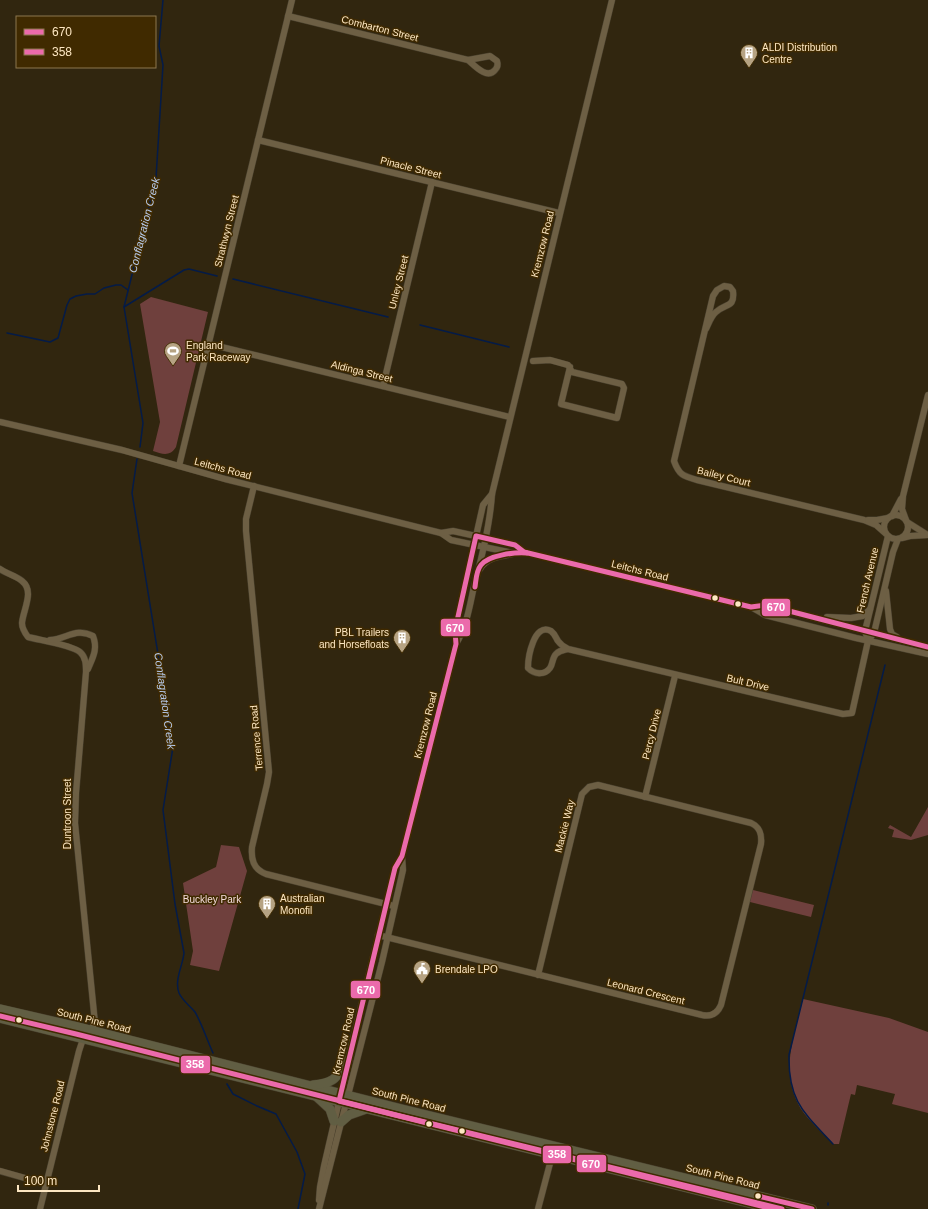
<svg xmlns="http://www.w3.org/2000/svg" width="928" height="1209" viewBox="0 0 928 1209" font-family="Arial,sans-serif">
  <rect width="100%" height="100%" fill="#31260f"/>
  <g fill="#6f403d">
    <path d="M151,297L208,312L176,447C170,457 162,454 153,451L160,422L140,304Z"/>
    <polygon points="928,807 928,835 911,840 892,837 894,830 888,828 890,825 911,837"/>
    <polygon points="221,845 239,847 247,871 219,971 190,965 193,951 183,883 216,867"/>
    <polygon points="749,889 814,905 811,917 746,901"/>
    <path d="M803,999L889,1018L928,1032V1113L892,1104L895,1094L857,1085L855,1095L851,1094L839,1144H833C824,1134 808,1120 801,1109C779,1072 794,1037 803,999Z"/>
  </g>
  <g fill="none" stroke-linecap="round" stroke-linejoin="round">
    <g stroke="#041b48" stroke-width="1.5">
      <polyline points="233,279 388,317"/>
      <polyline points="124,307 184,270 189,269 217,276"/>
      <polyline points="420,325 509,347"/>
      <polyline points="7,333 50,342 58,338 67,305 70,299 76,296 87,294 95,294 104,288 116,285 121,285 128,290"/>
      <polyline points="140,447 143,423 124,307 156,178 163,65 159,46 163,0"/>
      <path d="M137,459L132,493L173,747L163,810L175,904L184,953C183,965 174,980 179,993C182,1000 190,1006 195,1012C202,1024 207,1040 213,1053"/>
      <polyline points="227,1084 233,1094 257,1106 276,1114 297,1152 305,1174 298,1209"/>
      <path d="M833,1144C804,1113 788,1101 789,1055L885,665"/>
      <polyline points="828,1203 828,1205"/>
    </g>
    <defs>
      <g id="minor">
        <path d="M288,16L468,60C474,65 487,80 495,70C498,67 498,64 497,61L490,56L468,60"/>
        <polyline points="258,140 559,213"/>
        <path d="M706,329C709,323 711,316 716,312C726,303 735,308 733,291L730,287L724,286L717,290L713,296L674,461C679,475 683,476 697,480L864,520L876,525L885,533"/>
        <polyline points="209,344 510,417"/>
        <polyline points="533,361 550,360 568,365 572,372 622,384 624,388 617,418 561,404 570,367"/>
        <polyline points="383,386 432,182"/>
        <polyline points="0,422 122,450 225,479 441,533 451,540 513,553 524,552 751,607 765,615 856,638 928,654"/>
        <polyline points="179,466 292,0"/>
        <path d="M254,486L246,519V531L269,772L267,784L252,847C251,859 253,869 266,874L394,906"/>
        <circle cx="896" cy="527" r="12"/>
        <polyline points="892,516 901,499"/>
        <polyline points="868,520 877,520 888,518"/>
        <polyline points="906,520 902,509 903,496 928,395"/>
        <polyline points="907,522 926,534"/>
        <polyline points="441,533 453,531 485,538 515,545 524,552"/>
        <polyline points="902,538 910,536 928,535"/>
        <path d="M0,569C7,574 15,575 22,581C35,591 23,610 22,623C22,629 25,633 28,637C39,640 72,645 80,652C86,657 86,665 86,672L76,793L75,823L95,1023L82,1042L79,1051L40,1209"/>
        <path d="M480,569C486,558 500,556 512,554"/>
        <polyline points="886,591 890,629 892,634 897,637"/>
        <polyline points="751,607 766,605 928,647"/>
        <polyline points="827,617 851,618 863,616 870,609"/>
        <path d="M50,640C67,639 76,627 93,636C98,649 93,657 88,669"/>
        <polyline points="868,641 865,631 888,536"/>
        <polyline points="456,644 455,630 483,505 492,494"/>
        <path d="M568,649C564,650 560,650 556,654C552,658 553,664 550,668C544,676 534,674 528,668C528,657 534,622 551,631C555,634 556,638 558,641C561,645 564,647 568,649L843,714L852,713L868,641L874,633L893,552L898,539"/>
        <polyline points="645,797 675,676"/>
        <path d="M378,935L702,1015C711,1017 717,1014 721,1005L761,844C762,834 760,827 751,823L598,785L589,787L582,794L538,975"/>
        <polyline points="0,1171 46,1184"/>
        <polyline points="319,1200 320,1187 324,1166 347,1067 348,1060 395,868 402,856"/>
        <path d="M319,1209L382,962L403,870L402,856L456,644C466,627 469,610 473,591C481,560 490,525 492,494L612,0"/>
        <polyline points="538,1209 553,1152"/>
      </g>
      <g id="highway">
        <polyline points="0,1009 78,1027 402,1109 812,1209"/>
        <polyline points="0,1018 773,1209"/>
        <path d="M313,1085C336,1083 336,1077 348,1060"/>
        <polyline points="317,1097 330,1109 334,1121"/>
        <polyline points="341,1122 349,1115 366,1109"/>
      </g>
    </defs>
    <use href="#minor" stroke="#49402e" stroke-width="7"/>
    <use href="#highway" stroke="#49402e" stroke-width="10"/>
    <use href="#minor" stroke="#6d5f44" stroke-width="6"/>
    <use href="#highway" stroke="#615e43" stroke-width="9"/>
    <defs>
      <g id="bus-1">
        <path d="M475,587C476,580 476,571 481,565C489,555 515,552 527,553"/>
        <polyline points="758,1196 812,1209"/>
        <polyline points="773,1209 339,1101 395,868 402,856 456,644 455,630 476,536 515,545 524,552 751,607 766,605 928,647"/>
      </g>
      <polyline id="bus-2" points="0,1016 76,1034 400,1116 782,1209"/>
    </defs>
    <use href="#bus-1" stroke="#402a00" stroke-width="8"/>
    <use href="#bus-2" stroke="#402a00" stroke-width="8"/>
    <use href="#bus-1" stroke="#eb6aab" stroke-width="5"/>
    <use href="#bus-2" stroke="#eb6aab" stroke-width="5"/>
  </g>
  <defs>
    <symbol id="building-pin" viewBox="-11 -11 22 30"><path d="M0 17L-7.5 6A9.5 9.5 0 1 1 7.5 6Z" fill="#b6a383" stroke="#402a00"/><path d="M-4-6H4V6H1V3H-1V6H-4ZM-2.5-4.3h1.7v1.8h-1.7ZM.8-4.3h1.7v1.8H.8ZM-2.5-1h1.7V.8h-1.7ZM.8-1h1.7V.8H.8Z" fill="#fff"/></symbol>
    <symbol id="stadium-pin" viewBox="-11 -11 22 30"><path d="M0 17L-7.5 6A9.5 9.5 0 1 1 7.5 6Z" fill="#b6a383" stroke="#402a00"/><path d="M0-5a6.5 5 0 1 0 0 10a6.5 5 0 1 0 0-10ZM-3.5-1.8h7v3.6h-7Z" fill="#fff"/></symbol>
    <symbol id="civic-pin" viewBox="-11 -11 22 30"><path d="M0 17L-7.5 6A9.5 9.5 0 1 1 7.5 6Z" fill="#b6a383" stroke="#402a00"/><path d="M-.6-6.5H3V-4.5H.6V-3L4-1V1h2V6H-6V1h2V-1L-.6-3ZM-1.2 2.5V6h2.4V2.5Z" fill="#fff"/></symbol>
  </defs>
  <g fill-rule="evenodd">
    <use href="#building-pin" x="739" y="43" width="20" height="27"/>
    <use href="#stadium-pin" x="163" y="341" width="20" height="27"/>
    <use href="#building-pin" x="392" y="628" width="20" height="27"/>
    <use href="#building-pin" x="257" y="894" width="20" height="27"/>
    <use href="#civic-pin" x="412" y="959" width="20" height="27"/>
  </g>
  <g fill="#fde7c2" stroke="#402a00" stroke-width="1.5">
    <circle cx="715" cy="598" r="3.5"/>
    <circle cx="738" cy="604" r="3.5"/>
    <circle cx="19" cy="1020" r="3.5"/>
    <circle cx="429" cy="1124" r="3.5"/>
    <circle cx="462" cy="1131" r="3.5"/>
    <circle cx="758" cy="1196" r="3.5"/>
  </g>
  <g text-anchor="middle" stroke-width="3" stroke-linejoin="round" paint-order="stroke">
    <g font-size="10" fill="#fde7c2" stroke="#402a00">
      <text transform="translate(380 28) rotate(14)" y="4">Combarton Street</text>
      <text transform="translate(411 167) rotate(14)" y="4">Pinacle Street</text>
      <text transform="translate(226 231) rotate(-76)" y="4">Strathwyn Street</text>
      <text transform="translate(542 244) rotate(-76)" y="4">Kremzow Road</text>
      <text transform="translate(398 282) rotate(-76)" y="4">Unley Street</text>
      <text transform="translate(362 371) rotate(14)" y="4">Aldinga Street</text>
      <text transform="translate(223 468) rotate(15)" y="4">Leitchs Road</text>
      <text transform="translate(724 476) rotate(14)" y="4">Bailey Court</text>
      <text transform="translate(640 570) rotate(14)" y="4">Leitchs Road</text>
      <text transform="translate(867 580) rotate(-77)" y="4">French Avenue</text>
      <text transform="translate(748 682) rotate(13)" y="4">Bult Drive</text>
      <text transform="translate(425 725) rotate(-76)" y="4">Kremzow Road</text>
      <text transform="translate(651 734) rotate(-76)" y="4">Percy Drive</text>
      <text transform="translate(256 738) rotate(-95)" y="4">Terrence Road</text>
      <text transform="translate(67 814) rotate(-90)" y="4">Duntroon Street</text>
      <text transform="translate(564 826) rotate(-76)" y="4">Mackie Way</text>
      <text transform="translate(646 991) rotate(14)" y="4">Leonard Crescent</text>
      <text transform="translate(94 1020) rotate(14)" y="4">South Pine Road</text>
      <text transform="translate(343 1041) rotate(-77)" y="4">Kremzow Road</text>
      <text transform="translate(409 1099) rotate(14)" y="4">South Pine Road</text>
      <text transform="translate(52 1116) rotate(-76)" y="4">Johnstone Road</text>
      <text transform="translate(723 1176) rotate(14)" y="4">South Pine Road</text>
    </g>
    <g font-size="10" fill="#fde7c2" stroke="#402a00" text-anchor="start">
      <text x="762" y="51">ALDI Distribution<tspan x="762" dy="12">Centre</tspan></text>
      <text x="186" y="349">England<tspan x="186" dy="12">Park Raceway</tspan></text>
      <text x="389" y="636" text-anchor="end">PBL Trailers<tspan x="389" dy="12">and Horsefloats</tspan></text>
      <text x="280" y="902">Australian<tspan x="280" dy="12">Monofil</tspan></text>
      <text x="435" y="973">Brendale LPO</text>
    </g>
    <g font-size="10" fill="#f4dcdb" stroke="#402a00">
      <text x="212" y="903">Buckley Park</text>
    </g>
    <g font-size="11" font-style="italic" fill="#b8cdef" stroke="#402a00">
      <text transform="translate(144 225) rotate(-76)" y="4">Conflagration Creek</text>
      <text transform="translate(165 701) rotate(82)" y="4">Conflagration Creek</text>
    </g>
  </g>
  <g stroke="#402a00" stroke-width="1.5">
    <rect x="761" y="598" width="30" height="19" rx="4" fill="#eb6aab"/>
    <rect x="440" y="618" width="31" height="19" rx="4" fill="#eb6aab"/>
    <rect x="350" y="980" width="31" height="19" rx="4" fill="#eb6aab"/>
    <rect x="180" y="1055" width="31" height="19" rx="4" fill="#eb6aab"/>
    <rect x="542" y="1145" width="30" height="19" rx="4" fill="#eb6aab"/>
    <rect x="576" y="1154" width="31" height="19" rx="4" fill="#eb6aab"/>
  </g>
  <g font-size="11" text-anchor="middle" font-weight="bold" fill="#fff">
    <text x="776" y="611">670</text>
    <text x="455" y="632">670</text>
    <text x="366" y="994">670</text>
    <text x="195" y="1068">358</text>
    <text x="557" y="1158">358</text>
    <text x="591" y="1168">670</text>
  </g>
  <rect x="16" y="16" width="140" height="52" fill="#402a00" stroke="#8c764e"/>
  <rect x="24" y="29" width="20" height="6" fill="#eb6aab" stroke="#8c764e"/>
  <text x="52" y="36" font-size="12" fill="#fde7c2">670</text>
  <rect x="24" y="49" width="20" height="6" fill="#eb6aab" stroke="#8c764e"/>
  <text x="52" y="56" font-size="12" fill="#fde7c2">358</text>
  <path d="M18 1185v6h81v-6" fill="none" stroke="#fde7c2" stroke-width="2"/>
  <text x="24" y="1185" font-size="12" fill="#fde7c2" stroke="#402a00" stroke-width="3" paint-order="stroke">100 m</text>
</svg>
